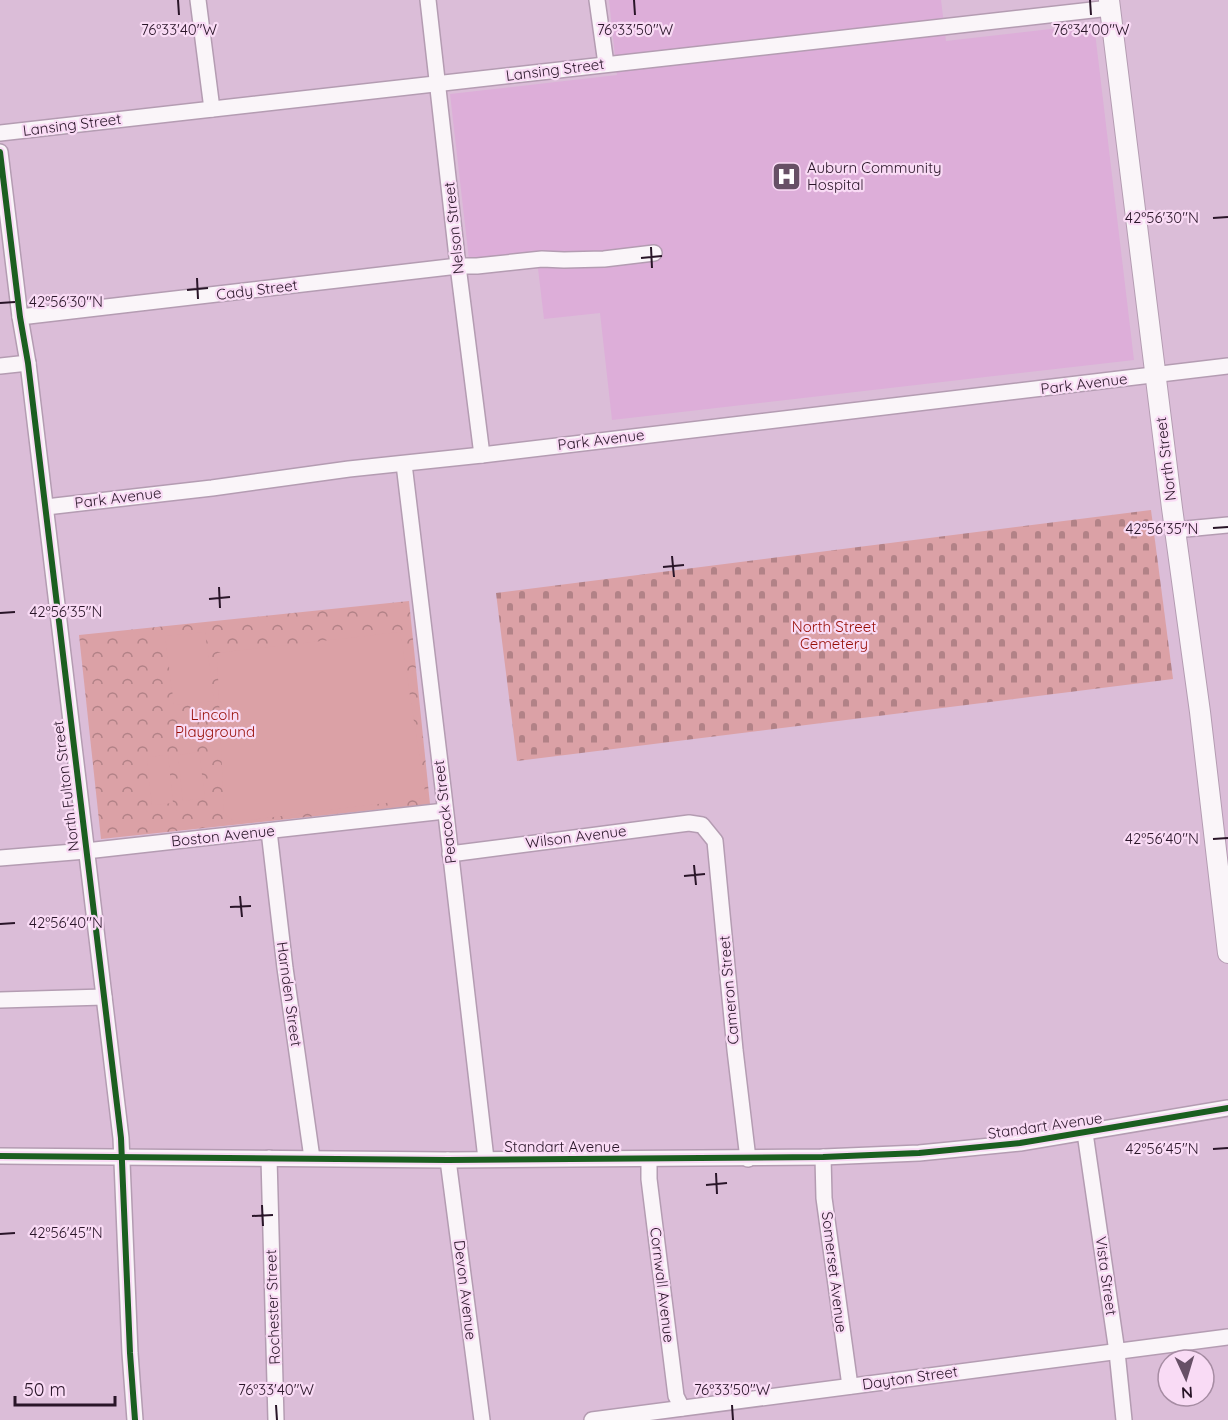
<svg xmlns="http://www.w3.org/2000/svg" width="1228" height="1420" viewBox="0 0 1228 1420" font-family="Quicksand,sans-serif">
  <defs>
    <pattern id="cemetery-stones" width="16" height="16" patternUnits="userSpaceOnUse" patternTransform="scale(1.5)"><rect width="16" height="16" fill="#dba1a6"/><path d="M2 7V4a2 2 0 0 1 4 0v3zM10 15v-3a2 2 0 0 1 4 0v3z" fill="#b28287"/></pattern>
    <pattern id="park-crowns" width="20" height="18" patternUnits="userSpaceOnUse" patternTransform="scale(1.5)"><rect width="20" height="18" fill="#dba1a6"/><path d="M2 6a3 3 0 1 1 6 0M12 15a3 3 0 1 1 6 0" fill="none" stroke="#b28287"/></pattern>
  </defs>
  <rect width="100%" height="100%" fill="#dbbdd8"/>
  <polygon fill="#ddaed9" points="609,0 941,0 946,41 1094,24 1134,360 612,420 600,313 544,319 537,260 470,268 450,94 617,75"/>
  <polygon fill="url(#cemetery-stones)" points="1151,510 1173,679 517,761 496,593"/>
  <polygon fill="url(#park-crowns)" points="409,601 430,804 101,839 79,635"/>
  <g fill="#dba1a6">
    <polygon points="205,632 214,701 174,705 165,636"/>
    <polygon points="400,632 426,798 235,822 224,813 217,653"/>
    <polygon points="199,752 205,798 183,801 178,755"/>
    <polygon points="168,755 173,803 152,805 147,757"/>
  </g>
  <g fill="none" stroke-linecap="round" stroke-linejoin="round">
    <defs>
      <g id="minor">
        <polyline points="198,0 212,109"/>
        <polyline points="428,0 458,266 482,455"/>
        <polyline points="597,0 606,64"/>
        <polyline points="0,133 1110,8"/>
        <polyline points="0,152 20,317 28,363 121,1138 130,1353 135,1420"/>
        <polyline points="20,317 458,266 477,266 542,259 564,260 604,259 654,253"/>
        <polyline points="0,366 28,363"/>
        <path d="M404,464C433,695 459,928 486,1159"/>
        <polyline points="46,507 212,488 349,469 482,455 1228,366"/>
        <polyline points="1175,530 1228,525"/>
        <polyline points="269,831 285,968 312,1158"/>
        <polyline points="450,854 689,823 702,825 715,841 735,1050 748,1159"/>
        <polyline points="0,858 86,851 445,811"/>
        <polyline points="0,1000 104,997"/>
        <polyline points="1085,1133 1117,1352 1124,1420"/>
        <polyline points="0,1156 448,1160 823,1157 919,1153 1020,1143 1228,1108"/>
        <polyline points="823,1157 824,1198 850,1386"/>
        <polyline points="269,1158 276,1420"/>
        <polyline points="448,1160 482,1420"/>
        <polyline points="649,1160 649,1179 676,1396 682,1408"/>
        <polyline points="592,1420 1228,1337"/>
      </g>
      <polyline id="major" points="1109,0 1172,508 1200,712 1228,953"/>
    </defs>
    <use href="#minor" stroke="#b49cb2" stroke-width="18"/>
    <use href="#major" stroke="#b49cb2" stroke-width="22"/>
    <use href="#minor" stroke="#faf5f9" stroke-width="15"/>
    <use href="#major" stroke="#faf5f9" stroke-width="20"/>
    <defs>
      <g id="cycleway">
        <polyline points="0,152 20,317 28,363 121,1138 130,1353 135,1420"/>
        <polyline points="0,1156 448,1160 823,1157 919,1153 1020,1143 1228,1108"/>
      </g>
    </defs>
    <use href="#cycleway" stroke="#f9dbf5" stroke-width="10"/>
    <use href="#cycleway" stroke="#1b5e20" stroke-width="6"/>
  </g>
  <path fill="none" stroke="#291528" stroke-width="2" d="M178,0L179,15M634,0L635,15M1090,0L1091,15M1213,218L1228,217M651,247L652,268M641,258L662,256M197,278L198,299M187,290L208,288M0,303L15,302M1213,528L1228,527M672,556L674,577M663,567L684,565M219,587L220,608M209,599L230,597M0,613L15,612M1213,839L1228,838M694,865L696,885M684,876L705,874M240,896L242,917M230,907L251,906M0,924L15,923M1213,1149L1228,1148M716,1173L717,1194M706,1185L727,1183M262,1205L263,1226M252,1216L273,1215M0,1234L15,1233M276,1405L277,1420M732,1405L733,1420"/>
  <defs>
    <symbol id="hospital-square" viewBox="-11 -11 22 22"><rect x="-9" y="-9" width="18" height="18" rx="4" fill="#675066" stroke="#f9dbf5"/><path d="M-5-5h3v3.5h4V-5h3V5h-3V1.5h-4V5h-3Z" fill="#fff"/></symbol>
  </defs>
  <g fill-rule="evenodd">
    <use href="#hospital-square" x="770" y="160" width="33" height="33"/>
  </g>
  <g text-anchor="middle" stroke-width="4.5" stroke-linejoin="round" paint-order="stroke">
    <g font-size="15" fill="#291528" stroke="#f9dbf5">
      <text transform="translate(555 70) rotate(-7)" y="5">Lansing Street</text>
      <text transform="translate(72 125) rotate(-7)" y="5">Lansing Street</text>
      <text transform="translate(454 228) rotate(-96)" y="5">Nelson Street</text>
      <text transform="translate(257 290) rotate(-7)" y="5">Cady Street</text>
      <text transform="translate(1084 384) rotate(-7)" y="5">Park Avenue</text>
      <text transform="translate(601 440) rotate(-7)" y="5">Park Avenue</text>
      <text transform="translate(1166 459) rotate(-97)" y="5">North Street</text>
      <text transform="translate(118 498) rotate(-7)" y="5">Park Avenue</text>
      <text transform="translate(66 786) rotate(-97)" y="5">North Fulton Street</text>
      <text transform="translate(445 812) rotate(-97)" y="5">Peacock Street</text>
      <text transform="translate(223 836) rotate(-6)" y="5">Boston Avenue</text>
      <text transform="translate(576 837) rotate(-7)" y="5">Wilson Avenue</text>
      <text transform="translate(729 990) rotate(-95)" y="5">Cameron Street</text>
      <text transform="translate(289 994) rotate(82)" y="5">Harnden Street</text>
      <text transform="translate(1045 1126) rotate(-8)" y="5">Standart Avenue</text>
      <text x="562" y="1152">Standart Avenue</text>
      <text transform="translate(834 1272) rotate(83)" y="5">Somerset Avenue</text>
      <text transform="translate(1106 1276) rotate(82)" y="5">Vista Street</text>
      <text transform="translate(662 1285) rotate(83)" y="5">Cornwall Avenue</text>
      <text transform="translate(465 1290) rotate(83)" y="5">Devon Avenue</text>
      <text transform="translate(273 1307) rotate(-92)" y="5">Rochester Street</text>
      <text transform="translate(910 1378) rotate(-8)" y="5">Dayton Street</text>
    </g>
    <g font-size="15" fill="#291528" stroke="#f9dbf5" text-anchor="start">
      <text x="807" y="173">Auburn Community<tspan x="807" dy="17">Hospital</tspan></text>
    </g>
    <g font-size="15" fill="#970d05" stroke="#f9dbf5">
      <text x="834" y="632">North Street<tspan x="834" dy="17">Cemetery</tspan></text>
      <text x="215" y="720">Lincoln<tspan x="215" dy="17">Playground</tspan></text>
    </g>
  </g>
  <g font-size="15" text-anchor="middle" fill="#291528" stroke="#f9dbf5" stroke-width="4.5" stroke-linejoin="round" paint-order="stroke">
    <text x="179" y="35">76°33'40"W</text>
    <text x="635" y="35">76°33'50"W</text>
    <text x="1091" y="35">76°34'00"W</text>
    <text x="1162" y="223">42°56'30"N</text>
    <text x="66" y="307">42°56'30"N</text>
    <text x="1162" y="534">42°56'35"N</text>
    <text x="66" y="617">42°56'35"N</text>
    <text x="1162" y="844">42°56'40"N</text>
    <text x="66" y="928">42°56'40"N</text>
    <text x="1162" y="1154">42°56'45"N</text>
    <text x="66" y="1238">42°56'45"N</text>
    <text x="276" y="1395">76°33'40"W</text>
    <text x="732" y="1395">76°33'50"W</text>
  </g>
  <g transform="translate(1186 1378) rotate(176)"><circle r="28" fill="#f9dbf5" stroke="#a68ca3" stroke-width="1.5"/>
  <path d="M0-4.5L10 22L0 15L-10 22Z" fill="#675066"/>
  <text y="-9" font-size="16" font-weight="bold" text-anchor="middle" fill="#291528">N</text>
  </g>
  <path d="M15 1396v9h100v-9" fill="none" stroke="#291528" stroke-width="3"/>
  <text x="24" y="1396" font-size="18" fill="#291528" stroke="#f9dbf5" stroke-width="4.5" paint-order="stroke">50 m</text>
</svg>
